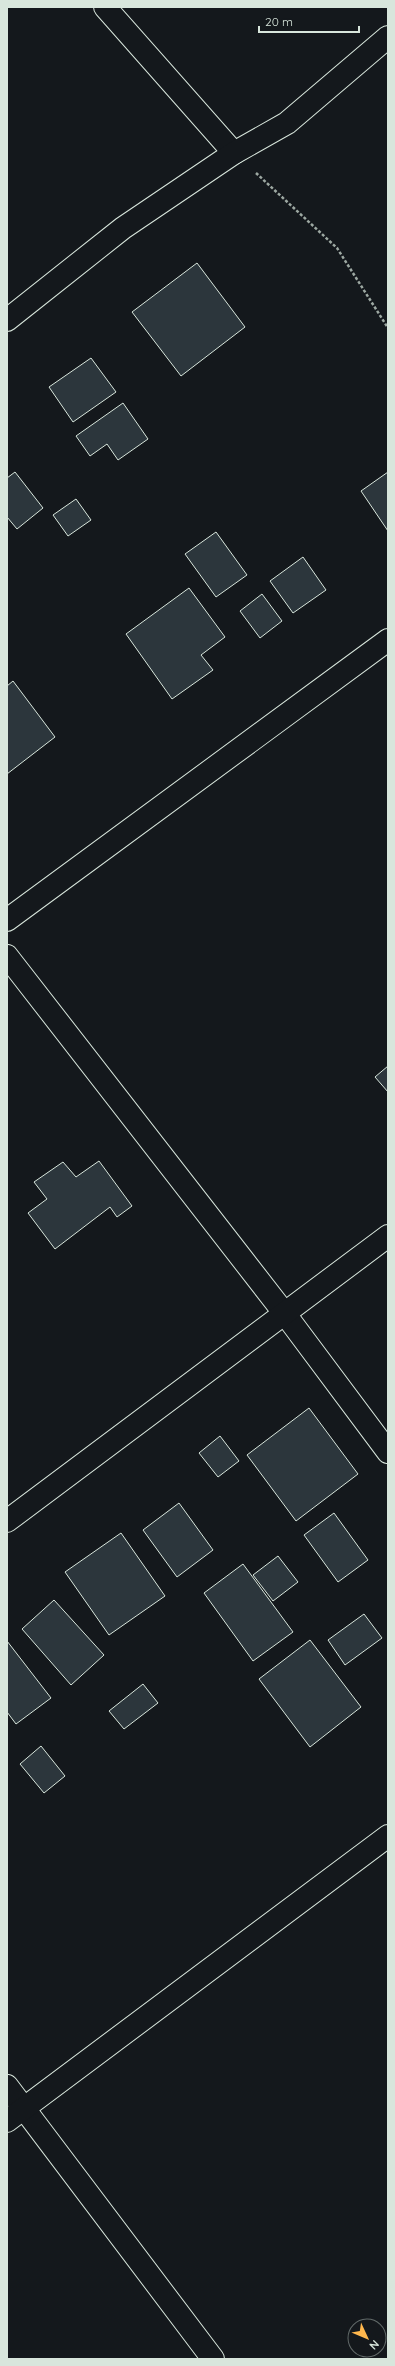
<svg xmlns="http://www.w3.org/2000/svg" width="395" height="2366" viewBox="0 0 395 2366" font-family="Quicksand,sans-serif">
  <rect width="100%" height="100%" fill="#14181c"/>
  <g fill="#2c363c" stroke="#d8e6dc">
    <polygon points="197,263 245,327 181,376 132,312"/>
    <polygon points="91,358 116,392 73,422 49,387"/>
    <polygon points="123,403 148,439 118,460 107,444 90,456 76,436"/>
    <polygon points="15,472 43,508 17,529 7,517 7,478"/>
    <polygon points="388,472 388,531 361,491"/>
    <polygon points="76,499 91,520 68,536 53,515"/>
    <polygon points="216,532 247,575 216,597 185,554"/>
    <polygon points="303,557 326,590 293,613 270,581"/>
    <polygon points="189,588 225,637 201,655 213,670 172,699 126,634"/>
    <polygon points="262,594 282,621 260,638 240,611"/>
    <polygon points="13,681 55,737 7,774 7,686"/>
    <polygon points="388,1066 388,1092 375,1077"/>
    <polygon points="99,1161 132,1206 117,1217 110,1207 55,1249 28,1213 47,1199 34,1182 63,1162 76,1177"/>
    <polygon points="309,1408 358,1474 296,1521 247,1455"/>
    <polygon points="220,1436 239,1461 218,1477 199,1453"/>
    <polygon points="179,1503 213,1550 177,1577 143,1530"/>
    <polygon points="334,1513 368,1560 338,1582 304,1535"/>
    <polygon points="121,1533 165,1596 109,1635 65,1572"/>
    <polygon points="278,1556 298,1582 273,1601 253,1575"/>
    <polygon points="243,1564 293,1632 253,1661 204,1593"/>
    <polygon points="54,1600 104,1655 71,1685 22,1629"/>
    <polygon points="364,1614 382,1638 345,1665 328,1640"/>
    <polygon points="310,1640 361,1707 310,1747 259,1679"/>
    <polygon points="7,1641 51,1698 16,1724 7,1712"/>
    <polygon points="143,1684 158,1703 124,1729 109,1711"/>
    <polygon points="41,1746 65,1776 44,1793 20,1764"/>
  </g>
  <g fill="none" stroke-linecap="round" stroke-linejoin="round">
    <defs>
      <g id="street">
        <polyline points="105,7 234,153"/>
        <polyline points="7,320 123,228 234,153 287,123 388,37"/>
        <polyline points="7,920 388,640"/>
        <polyline points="7,956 285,1314 388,1452"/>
        <polyline points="7,1521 388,1236"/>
        <polyline points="7,2086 213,2359"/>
        <polyline points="7,2121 388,1836"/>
      </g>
    </defs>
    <use href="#street" stroke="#d8e6dc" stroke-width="24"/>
    <polyline stroke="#9da8a2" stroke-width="2.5" stroke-dasharray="3 2" stroke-linecap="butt" points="256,173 337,248 388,328"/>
    <use href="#street" stroke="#14181c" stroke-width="22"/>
  </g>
  <rect width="395" height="2366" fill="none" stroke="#d8e6dc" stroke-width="16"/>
  <g transform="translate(367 2338) rotate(134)"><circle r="19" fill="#14181c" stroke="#626a69"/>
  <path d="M0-3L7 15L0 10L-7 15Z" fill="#ffb74d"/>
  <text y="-6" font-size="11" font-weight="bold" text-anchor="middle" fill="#d8e6dc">N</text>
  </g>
  <path d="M259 26v6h100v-6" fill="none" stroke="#d8e6dc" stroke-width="2"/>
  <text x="265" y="26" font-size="12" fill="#d8e6dc" stroke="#14181c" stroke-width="3" paint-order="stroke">20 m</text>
</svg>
